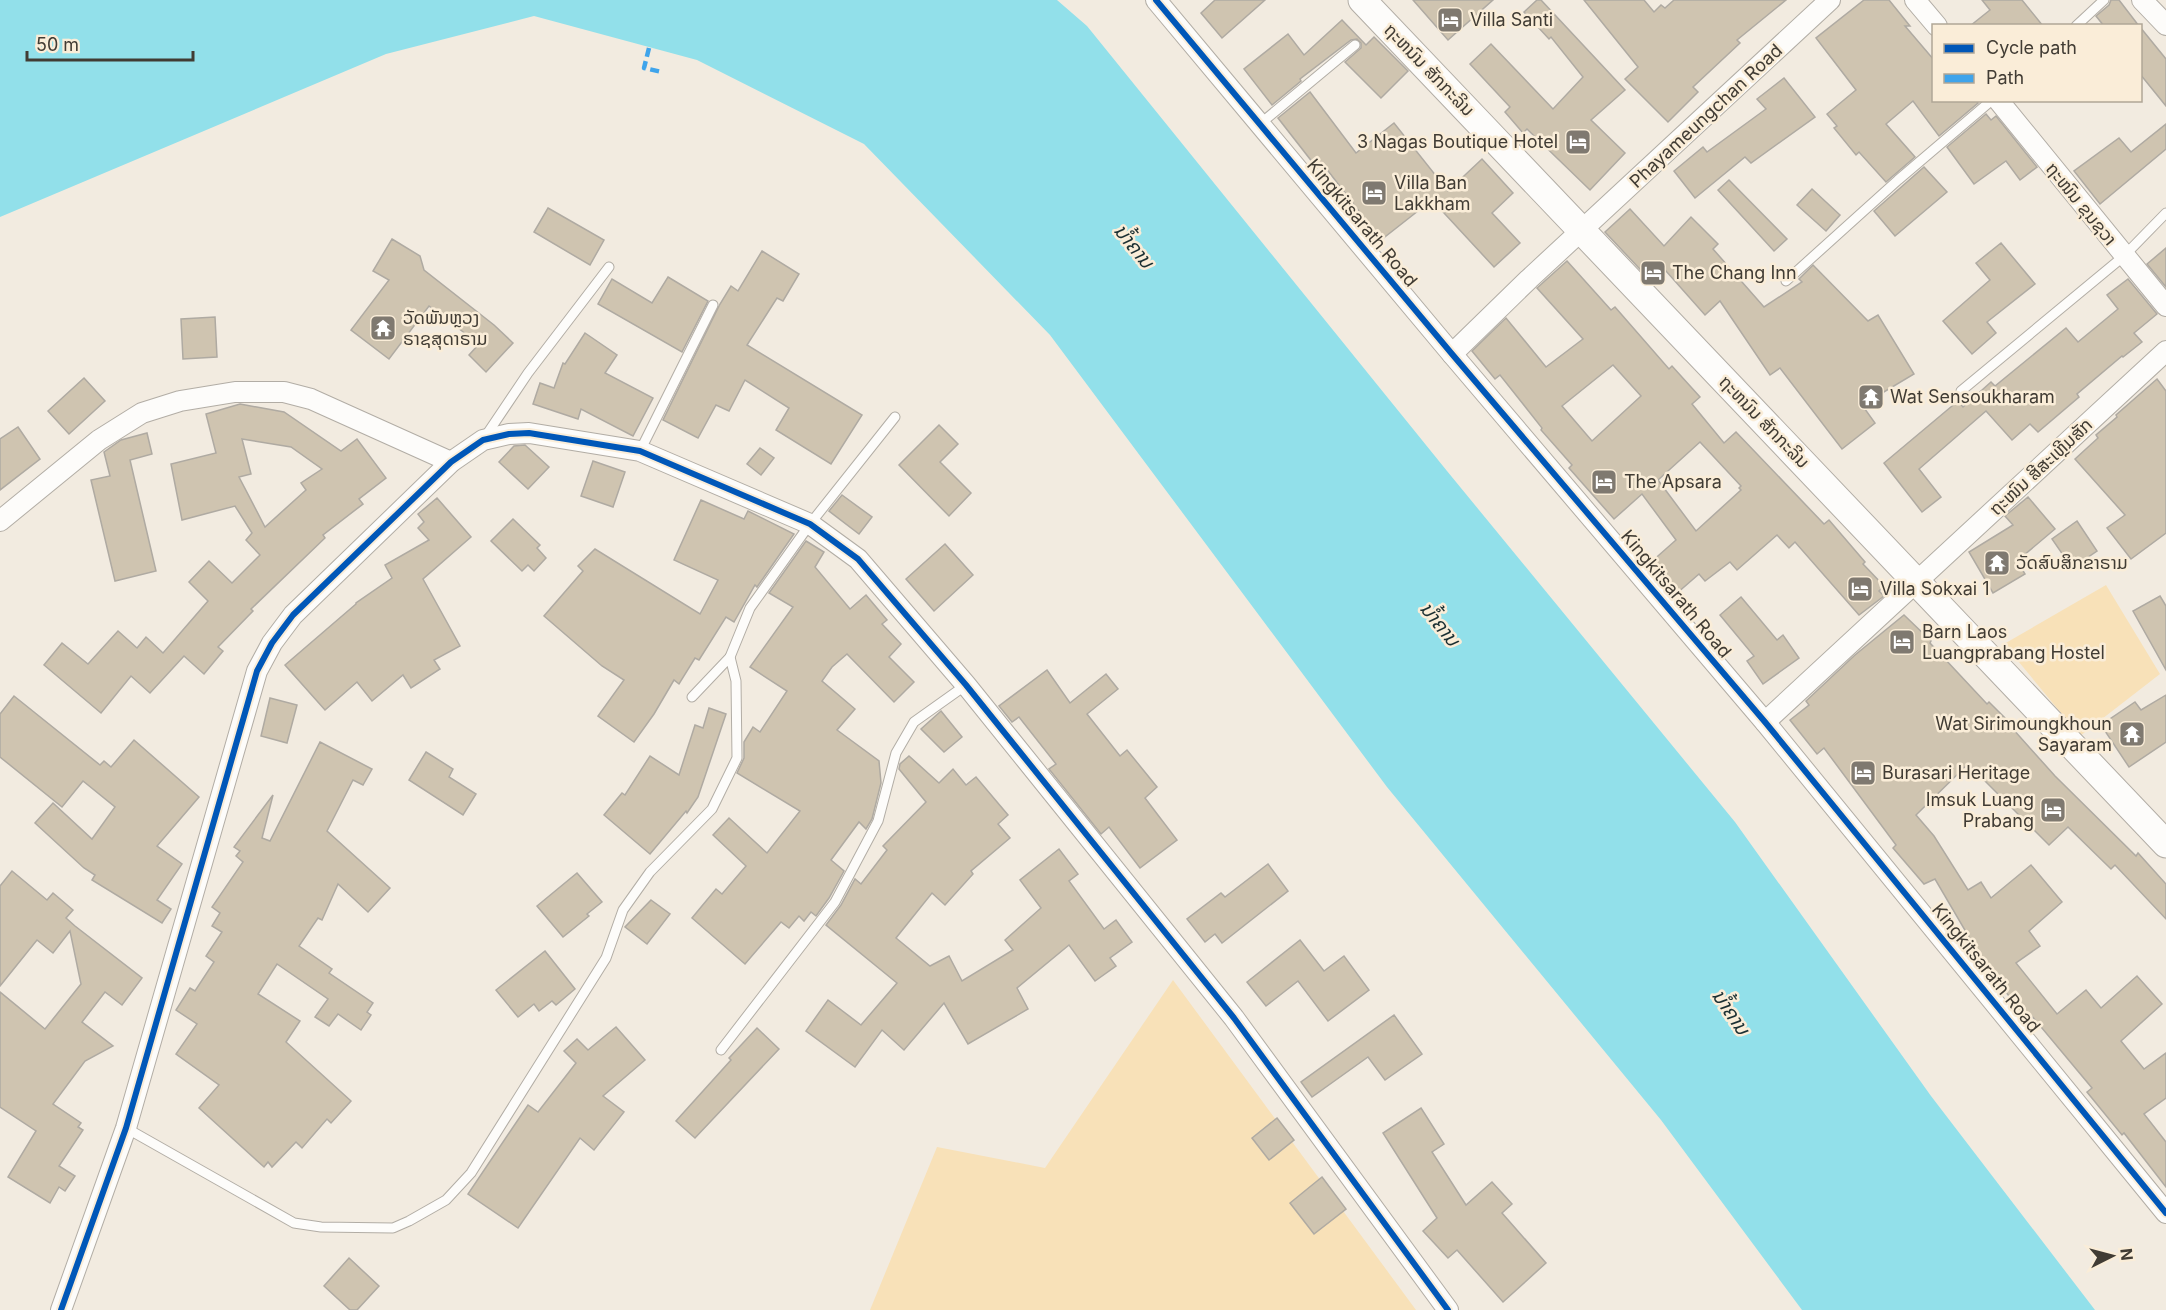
<svg xmlns="http://www.w3.org/2000/svg" width="2166" height="1310" viewBox="0 0 2166 1310" font-family="Inter,'Noto Sans Lao',sans-serif">
  <rect width="100%" height="100%" fill="#f2ebe0"/>
  <g fill="#f8e1b8">
    <polygon points="2106,585 2160,674 2080,736 2004,644"/>
    <polygon points="1173,980 1416,1310 870,1310 937,1147 1045,1168"/>
  </g>
  <polygon fill="#92e0ea" points="0,0 1057,0 1087,26 1447,471 1735,822 1931,1096 2095,1310 1802,1310 1661,1120 1387,787 1050,335 864,144 697,60 534,16 386,54 0,217"/>
  <g fill="#cfc4b0" stroke="#afaaa2" stroke-width="1.5" fill-rule="evenodd">
    <polygon points="1215,0 1265,0 1222,38 1201,13"/>
    <polygon points="1413,0 1493,0 1448,40"/>
    <polygon points="1537,0 1541,0 1625,90 1591,120 1625,153 1590,190 1527,129 1523,133 1505,112 1510,107 1470,64 1491,44 1553,109 1583,77 1551,37 1549,39 1524,12"/>
    <polygon points="1584,0 1644,0 1654,12 1661,5 1665,8 1674,0 1786,0 1737,40 1740,43 1693,87 1698,92 1668,122 1625,79 1638,67"/>
    <polygon points="1864,0 1889,0 1910,26 1905,26 1934,60 1934,100 1976,100 1978,103 1939,136 1913,101 1886,124 1915,157 1886,182 1859,152 1856,155 1834,128 1837,126 1827,114 1856,90 1816,38"/>
    <polygon points="1982,0 2022,0 2043,26 1970,26 1990,10"/>
    <polygon points="2111,0 2119,0 2139,26 2104,26 2096,16 2109,5"/>
    <polygon points="1342,20 1366,45 1374,37 1408,71 1381,98 1345,62 1361,48 1361,43 1357,39 1351,40 1300,79 1301,81 1272,105 1244,69 1288,34 1304,55"/>
    <polygon points="2140,27 2166,59 2166,106 2140,74"/>
    <polygon points="1784,78 1815,117 1751,163 1745,157 1695,198 1674,171 1703,147 1707,152 1766,109 1757,99"/>
    <polygon points="1310,92 1356,153 1394,123 1448,191 1482,159 1513,193 1492,213 1520,243 1494,267 1432,200 1381,240 1322,163 1317,168 1278,118"/>
    <polygon points="1986,114 1991,120 1996,116 2037,167 2020,180 2006,161 1974,184 1947,147"/>
    <polygon points="2166,124 2166,149 2100,204 2074,171 2119,138 2131,152"/>
    <polygon points="1924,167 1947,192 1895,236 1874,211"/>
    <polygon points="1729,180 1787,239 1774,251 1718,190"/>
    <polygon points="1812,189 1840,215 1826,231 1797,205"/>
    <polygon points="548,208 604,240 590,265 534,232"/>
    <polygon points="1630,209 1664,246 1691,217 1718,244 1713,249 1764,307 1802,282 1799,279 1813,265 1868,321 1878,315 1914,374 1862,405 1875,423 1842,449 1780,368 1770,375 1720,301 1705,315 1666,271 1653,283 1605,232"/>
    <polygon points="392,239 420,256 424,270 494,325 513,343 486,372 469,355 479,344 429,306 389,359 351,330 389,280 373,271"/>
    <polygon points="2001,243 2035,284 1987,322 1996,333 1972,354 1943,321 1990,280 1976,263"/>
    <polygon points="2166,248 2166,287 2147,264"/>
    <polygon points="762,251 799,274 783,301 777,298 747,345 862,415 831,464 776,430 789,408 745,380 729,411 716,405 698,438 663,420 720,304 731,286 738,291"/>
    <path d="M1567,261L1611,310L1615,307L1669,369L1672,366L1700,397L1692,404L1724,443L1736,432L1824,524L1829,520L1865,562L1863,564L1884,586L1879,591L1884,596L1859,615L1795,542L1789,548L1777,535L1737,570L1730,562L1705,581L1699,574L1676,594L1650,563L1676,540L1642,494L1614,519L1569,468L1572,465L1541,430L1542,428L1500,375L1495,379L1472,351L1506,318L1546,367L1583,339L1537,288ZM1613,365L1641,396L1592,441L1562,406ZM1700,442L1741,486L1739,488L1741,490L1696,531L1658,480Z"/>
    <polygon points="668,277 708,301 682,352 598,304 612,279 652,303"/>
    <polygon points="2128,279 2157,314 2134,333 2142,342 2123,357 2122,356 2077,394 2079,397 2038,432 2030,424 2012,440 1986,411 1919,469 1941,497 1922,512 1884,463 1958,401 1963,407 1991,382 1995,386 2066,328 2078,342 2118,309 2107,295"/>
    <polygon points="215,317 217,357 183,359 181,319"/>
    <polygon points="585,333 617,355 605,373 653,398 633,436 581,409 578,419 533,404 540,383 554,388 563,363 565,364"/>
    <polygon points="84,378 105,401 69,434 48,411"/>
    <polygon points="2157,379 2166,391 2166,533 2131,559 2107,528 2125,515 2075,459 2098,438 2096,435 2117,417 2116,415"/>
    <path d="M240,404L284,412L341,451L357,439L386,478L359,499L363,504L323,535L325,538L251,609L253,611L218,647L223,651L204,674L184,656L150,693L131,676L101,713L44,665L62,643L88,664L118,631L137,648L146,637L163,653L208,601L189,582L209,561L232,583L260,555L246,540L252,533L235,506L182,520L171,464L216,453L206,414ZM242,439L291,447L322,469L301,483L306,490L265,527L239,477L251,474Z"/>
    <polygon points="939,425 958,444 940,462 971,493 949,516 899,465"/>
    <polygon points="18,427 40,459 0,490 0,439"/>
    <polygon points="147,433 152,454 130,460 156,571 115,581 91,480 110,476 104,452 121,440"/>
    <polygon points="525,445 549,467 528,489 499,462 514,446"/>
    <polygon points="760,448 774,458 761,475 747,464"/>
    <polygon points="593,461 625,472 613,507 581,496"/>
    <polygon points="842,495 872,517 859,534 829,511"/>
    <polygon points="2028,497 2055,529 2017,561 2025,574 1993,593 1969,552 2013,525 2005,516"/>
    <polygon points="437,498 471,537 423,579 460,646 434,660 440,669 411,688 403,675 372,701 357,682 325,710 285,665 356,604 356,603 392,578 385,565 429,540 418,528 424,522 418,514"/>
    <polygon points="701,500 744,519 748,511 794,534 757,587 755,585 734,622 726,617 699,660 695,658 679,684 674,680 654,714 634,742 598,716 624,680 602,666 544,616 583,571 578,566 595,549 700,614 718,580 674,560"/>
    <polygon points="513,519 540,545 537,548 546,558 534,571 528,565 522,571 491,541"/>
    <polygon points="2077,521 2097,551 2072,568 2052,539"/>
    <polygon points="806,541 824,552 815,567 850,609 866,595 887,620 882,624 901,644 889,657 914,682 894,702 847,654 832,667 822,681 855,709 837,730 879,761 881,783 872,819 866,829 859,822 831,860 844,871 829,898 816,916 811,912 804,921 799,916 789,928 781,922 745,964 692,918 716,889 722,894 746,866 713,835 729,818 767,853 800,811 737,773 744,758 744,742 753,727 760,732 787,691 750,667 793,607 769,593"/>
    <polygon points="945,544 973,575 934,611 906,579"/>
    <polygon points="2160,596 2166,606 2166,670 2133,611"/>
    <polygon points="1741,597 1777,640 1783,635 1799,658 1763,684 1747,661 1754,656 1720,615"/>
    <polygon points="1904,615 1931,641 1930,643 1987,704 1989,702 2013,726 2012,728 2055,776 2136,856 2138,853 2166,884 2166,919 2115,865 2111,869 2068,827 2049,845 1968,764 1916,815 1934,836 1968,890 1981,882 1991,898 2031,865 2062,902 2029,931 2040,946 2016,963 2057,1014 2086,990 2101,1008 2137,976 2162,1004 2121,1041 2144,1069 2166,1053 2166,1098 2144,1114 2166,1142 2166,1187 2124,1133 2122,1135 2087,1092 2092,1088 2031,1015 2027,1019 1965,940 1969,937 1935,879 1924,884 1893,848 1896,845 1824,748 1817,754 1790,720 1809,705 1806,701 1855,655"/>
    <polygon points="1047,670 1070,703 1106,674 1118,689 1087,714 1120,756 1127,750 1157,787 1145,798 1177,840 1140,868 1109,827 1101,834 1049,769 1056,764 1019,717 1012,722 999,706"/>
    <polygon points="2166,695 2166,742 2129,767 2101,725 2135,702 2141,710"/>
    <polygon points="14,696 100,765 104,761 111,767 134,740 199,797 157,846 182,864 157,900 171,909 162,923 92,880 95,875 84,868 35,823 53,803 92,839 115,807 83,781 62,807 0,757 0,714"/>
    <polygon points="270,698 297,705 287,743 261,736"/>
    <polygon points="709,708 726,714 698,797 687,813 686,811 650,854 604,815 622,793 625,795 650,756 679,775 695,725 703,728"/>
    <polygon points="941,711 962,737 944,752 921,729"/>
    <polygon points="320,742 372,769 363,785 353,780 327,831 390,888 368,912 338,884 322,920 318,918 299,946 332,969 329,973 373,1003 367,1012 371,1015 361,1030 338,1014 329,1026 315,1017 328,999 277,964 258,994 300,1021 286,1042 351,1101 331,1123 327,1119 302,1148 296,1142 272,1167 268,1162 264,1167 199,1108 219,1085 176,1054 197,1024 176,1010 190,988 195,991 214,962 206,956 222,932 212,926 220,913 212,907 243,862 236,856 240,851 234,847 273,795 262,838 270,841"/>
    <polygon points="426,752 453,769 449,777 476,794 463,815 409,780"/>
    <polygon points="909,756 939,783 953,769 966,785 976,777 1008,815 998,824 1010,838 971,871 973,874 945,905 932,893 896,938 930,966 949,956 962,981 1013,950 1005,940 1041,908 1020,880 1059,849 1078,874 1069,881 1104,929 1116,920 1132,942 1110,958 1116,966 1095,981 1069,945 1017,988 1028,1009 968,1044 944,1003 904,1050 882,1030 855,1067 806,1031 828,1000 861,1025 897,983 826,925 841,905 855,879 861,884 887,850 883,846 926,802 899,769 900,764"/>
    <polygon points="1268,864 1288,891 1222,943 1215,934 1205,942 1187,919 1221,893 1225,897"/>
    <polygon points="12,871 47,900 53,893 73,910 66,918 75,926 142,978 122,1005 105,992 82,1022 113,1046 85,1061 53,1104 81,1123 78,1127 83,1130 59,1166 75,1176 65,1191 59,1187 50,1203 8,1177 36,1131 0,1107 0,992 45,1029 81,984 70,931 53,953 37,940 0,986 0,886"/>
    <polygon points="577,873 602,902 587,914 589,916 563,937 537,906"/>
    <polygon points="651,900 670,914 647,944 625,927"/>
    <polygon points="1300,940 1324,971 1344,956 1369,990 1328,1021 1298,981 1266,1006 1247,982"/>
    <polygon points="545,951 575,989 556,1005 552,1001 539,1011 534,1004 518,1017 496,990"/>
    <polygon points="1394,1015 1422,1054 1385,1080 1368,1057 1312,1097 1301,1082"/>
    <polygon points="616,1027 645,1060 603,1096 624,1112 594,1150 580,1138 518,1228 468,1194 528,1105 538,1112 576,1063 564,1051 577,1039 588,1050"/>
    <polygon points="757,1028 779,1049 695,1138 676,1121 731,1060 729,1058"/>
    <polygon points="1421,1108 1444,1144 1432,1152 1466,1205 1492,1182 1512,1204 1502,1213 1546,1263 1503,1302 1457,1250 1448,1258 1423,1231 1437,1218 1383,1133"/>
    <polygon points="1277,1118 1294,1140 1269,1160 1252,1138"/>
    <polygon points="1322,1177 1346,1209 1314,1234 1290,1203"/>
    <polygon points="349,1258 379,1286 357,1310 350,1310 324,1286"/>
  </g>
  <g fill="none" stroke-linecap="round" stroke-linejoin="round">
    <defs>
      <g id="lane">
        <polyline points="2076,26 2104,0"/>
        <polyline points="1260,124 1355,45"/>
        <polyline points="1786,281 1898,180 1992,100"/>
        <polyline points="1961,391 2124,256 2166,213"/>
        <polyline points="485,437 528,373 609,267"/>
        <polyline points="640,451 713,305"/>
        <polyline points="730,657 750,608 810,524 895,417"/>
        <polyline points="721,1050 835,902 878,821 896,753 914,722 966,685"/>
        <polyline points="126,1128 294,1223 321,1227 393,1228 409,1221 446,1200 471,1173 606,958 623,910 650,872 712,809 737,758 736,681 730,657 692,697"/>
      </g>
      <g id="street">
        <polyline points="1156,0 1452,354 1765,722 2166,1213"/>
        <polyline points="1915,0 1937,26"/>
        <polyline points="2142,0 2166,25"/>
        <polyline points="1998,100 2166,306"/>
        <polyline points="1452,354 1529,279 1830,0"/>
        <polyline points="0,521 99,440 142,413 180,401 235,392 284,392 311,399 451,462"/>
        <polyline points="1765,722 2166,351"/>
        <polyline points="61,1310 126,1128 257,671 272,643 293,615 451,462 483,440 509,434 529,433 640,451 810,524 858,559 966,685 1234,1018 1448,1310"/>
      </g>
      <polyline id="secondary" points="1362,0 2166,844"/>
    </defs>
    <use href="#lane" stroke="#b2ada5" stroke-width="11"/>
    <use href="#street" stroke="#b2ada5" stroke-width="22"/>
    <use href="#secondary" stroke="#b2ada5" stroke-width="29"/>
    <use href="#lane" stroke="#fdfcfa" stroke-width="9"/>
    <use href="#street" stroke="#fdfcfa" stroke-width="20"/>
    <use href="#secondary" stroke="#fdfcfa" stroke-width="27"/>
    <polyline stroke="#3fa4eb" stroke-width="4.5" stroke-dasharray="9 4.5" stroke-linecap="butt" points="649,48 644,68 662,72"/>
    <defs>
      <g id="cycleway">
        <polyline points="1156,0 1452,354 1765,722 2166,1213"/>
        <polyline points="61,1310 126,1128 257,671 272,643 293,615 451,462 483,440 509,434 529,433 640,451 810,524 858,559 966,685 1234,1018 1448,1310"/>
      </g>
    </defs>
    <use href="#cycleway" stroke="#faedd8" stroke-width="10"/>
    <use href="#cycleway" stroke="#0057b8" stroke-width="6"/>
  </g>
  <defs>
    <symbol id="hotel-square" viewBox="-11 -11 22 22"><rect x="-9" y="-9" width="18" height="18" rx="4" fill="#7f7970" stroke="#faedd8"/><path d="M-6-4.5h1.5V1H6V5H4.5V3h-9V5H-6ZM-4 0a1.8 1.8 0 1 1 3.6 0ZM.5 0V-2.5h3Q6-2.5 6 0Z" fill="#fff"/></symbol>
    <symbol id="temple-square" viewBox="-11 -11 22 22"><rect x="-9" y="-9" width="18" height="18" rx="4" fill="#7f7970" stroke="#faedd8"/><path d="M0-6L5-2H3V0L6.5 2.5H4V6H1.5V3h-3V6H-4V2.5H-6.5L-3 0V-2H-5Z" fill="#fff"/></symbol>
  </defs>
  <g fill-rule="evenodd">
    <use href="#hotel-square" x="1435" y="5" width="30" height="30"/>
    <use href="#hotel-square" x="1563" y="127" width="30" height="30"/>
    <use href="#hotel-square" x="1359" y="178" width="30" height="30"/>
    <use href="#hotel-square" x="1638" y="258" width="30" height="30"/>
    <use href="#temple-square" x="368" y="313" width="30" height="30"/>
    <use href="#temple-square" x="1856" y="382" width="30" height="30"/>
    <use href="#hotel-square" x="1589" y="467" width="30" height="30"/>
    <use href="#temple-square" x="1982" y="548" width="30" height="30"/>
    <use href="#hotel-square" x="1845" y="574" width="30" height="30"/>
    <use href="#hotel-square" x="1887" y="627" width="30" height="30"/>
    <use href="#temple-square" x="2117" y="719" width="30" height="30"/>
    <use href="#hotel-square" x="1848" y="758" width="30" height="30"/>
    <use href="#hotel-square" x="2038" y="795" width="30" height="30"/>
  </g>
  <g text-anchor="middle" stroke-width="5" stroke-linejoin="round" paint-order="stroke">
    <g font-size="18" fill="#413c34" stroke="#faedd8" text-anchor="start">
      <text x="1470" y="26">Villa Santi</text>
      <text x="1558" y="148" text-anchor="end">3 Nagas Boutique Hotel</text>
      <text x="1394" y="189">Villa Ban<tspan x="1394" dy="21">Lakkham</tspan></text>
      <text x="1672" y="279">The Chang Inn</text>
      <text x="403" y="324">ວັດພັນຫຼວງ<tspan x="403" dy="21">ຣາຊສຸດາຣາມ</tspan></text>
      <text x="1890" y="403">Wat Sensoukharam</text>
      <text x="1624" y="488">The Apsara</text>
      <text x="2016" y="569">ວັດສົບສິກຂາຣາມ</text>
      <text x="1880" y="595">Villa Sokxai 1</text>
      <text x="1922" y="638">Barn Laos<tspan x="1922" dy="21">Luangprabang Hostel</tspan></text>
      <text x="2112" y="730" text-anchor="end">Wat Sirimoungkhoun<tspan x="2112" dy="21">Sayaram</tspan></text>
      <text x="1882" y="779">Burasari Heritage</text>
      <text x="2034" y="806" text-anchor="end">Imsuk Luang<tspan x="2034" dy="21">Prabang</tspan></text>
    </g>
    <g font-size="18" fill="#413c34" stroke="#faedd8">
      <text transform="translate(1429 70) rotate(46)" y="6">ຖະຫນົນ ສັກກະລິນ</text>
      <text transform="translate(1706 116) rotate(-43)" y="6">Phayameungchan Road</text>
      <text transform="translate(2081 204) rotate(51)" y="6">ຖະໜົນ ຂຸນຊວາ</text>
      <text transform="translate(1362 223) rotate(50)" y="6">Kingkitsarath Road</text>
      <text transform="translate(1764 422) rotate(46)" y="6">ຖະຫນົນ ສັກກະລິນ</text>
      <text transform="translate(2041 467) rotate(-43)" y="6">ຖະໜົນ ສີສະເຫຼີມສັກ</text>
      <text transform="translate(1676 594) rotate(50)" y="6">Kingkitsarath Road</text>
      <text transform="translate(1986 968) rotate(51)" y="6">Kingkitsarath Road</text>
    </g>
    <g font-size="20" font-style="italic" fill="#1b3033" stroke="#faedd8">
      <text transform="translate(1134 246) rotate(51)" y="7">ນ້ຳຄານ</text>
      <text transform="translate(1440 624) rotate(51)" y="7">ນ້ຳຄານ</text>
      <text transform="translate(1731 1012) rotate(56)" y="7">ນ້ຳຄານ</text>
    </g>
  </g>
  <rect x="1932" y="24" width="210" height="78" fill="#faedd8" stroke="#b0a696" stroke-width="1.5"/>
  <rect x="1944" y="44" width="30" height="9" fill="#0057b8" stroke="#b0a696" stroke-width="1.5"/>
  <text x="1986" y="54" font-size="18" fill="#413c34">Cycle path</text>
  <rect x="1944" y="74" width="30" height="9" fill="#3fa4eb" stroke="#b0a696" stroke-width="1.5"/>
  <text x="1986" y="84" font-size="18" fill="#413c34">Path</text>
  <g transform="translate(2112 1256) rotate(84)" stroke="#faedd8" stroke-width="4.5" paint-order="stroke">
  <path d="M0-4.5L10 22L0 15L-10 22Z" fill="#413c34"/>
  <text y="-9" font-size="16" font-weight="bold" text-anchor="middle" fill="#413c34">N</text>
  </g>
  <path d="M27 51v9h166v-9" fill="none" stroke="#413c34" stroke-width="3"/>
  <text x="36" y="51" font-size="18" fill="#413c34" stroke="#faedd8" stroke-width="4.5" paint-order="stroke">50 m</text>
</svg>
